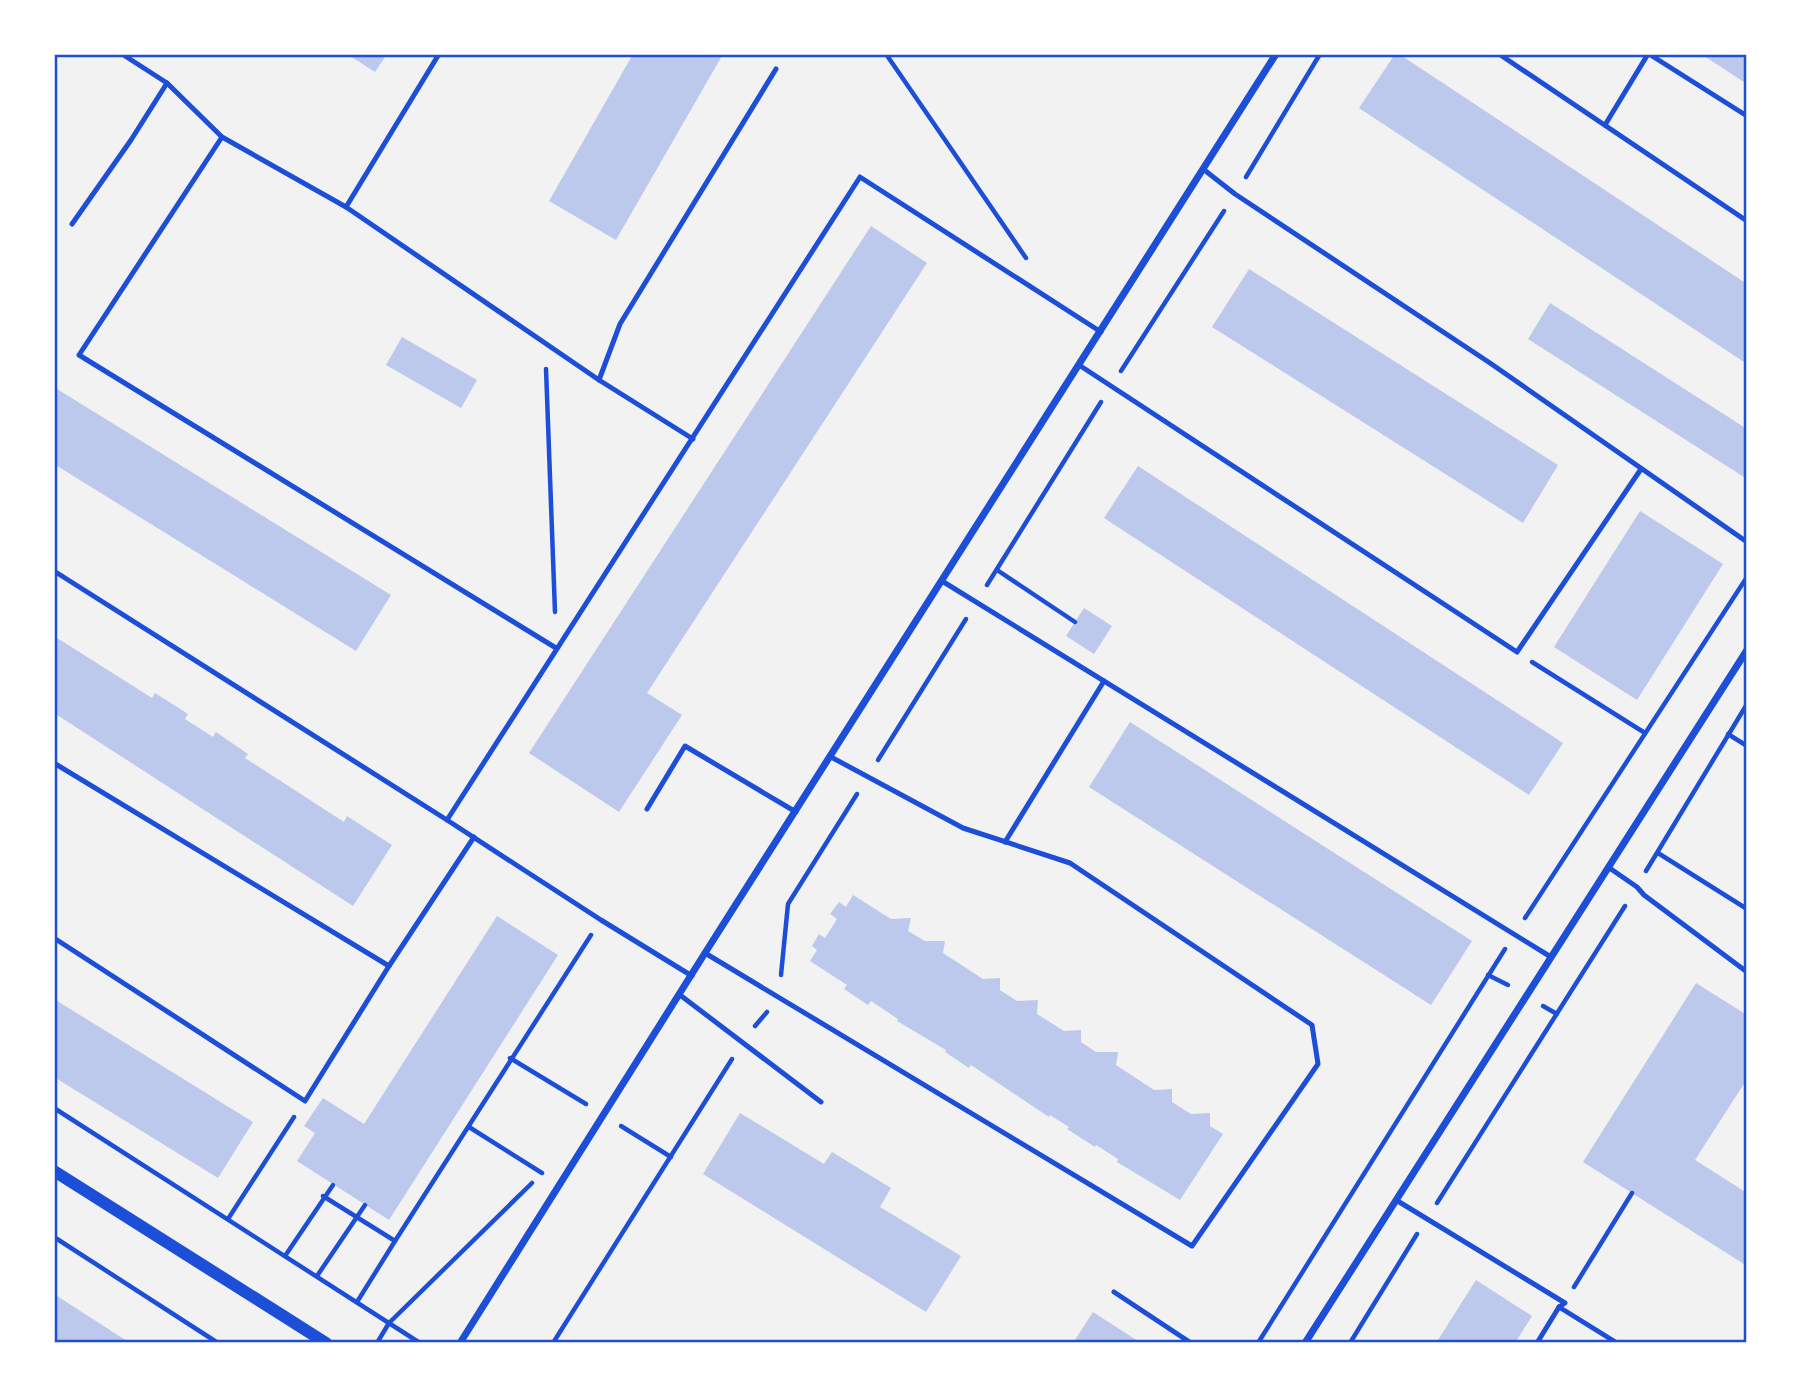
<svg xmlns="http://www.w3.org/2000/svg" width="1801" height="1397" viewBox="0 0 1801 1397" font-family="Helvetica,sans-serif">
  <rect width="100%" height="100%" fill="#f2f2f2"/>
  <g fill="#bdc9ec">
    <polygon points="347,54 387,54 375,72"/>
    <polygon points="633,54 723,54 616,240 549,201"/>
    <polygon points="1395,54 1399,54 1747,284 1747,364 1359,108"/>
    <polygon points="1701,54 1747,54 1747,84"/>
    <polygon points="871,226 927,263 647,693 682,715 619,812 529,753"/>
    <polygon points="1249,269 1558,465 1523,523 1212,327"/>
    <polygon points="1550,303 1747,429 1747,479 1528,339"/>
    <polygon points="402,337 477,380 461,408 386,365"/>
    <polygon points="57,389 391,595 356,651 54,464 54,394"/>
    <polygon points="1138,466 1563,743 1529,795 1104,518"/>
    <polygon points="1640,511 1723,564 1637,700 1554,647"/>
    <polygon points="1084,608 1112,626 1094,654 1066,636"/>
    <polygon points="54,636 152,698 155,693 188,714 185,719 213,737 216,732 248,754 245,758 344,822 347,816 392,845 353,906 54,713"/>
    <polygon points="1130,722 1472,941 1431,1005 1089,787"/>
    <polygon points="853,895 891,919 911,918 908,931 925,941 945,941 943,953 983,979 1000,978 1000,990 1017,1001 1038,1000 1037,1014 1064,1031 1081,1030 1081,1042 1096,1052 1118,1052 1116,1065 1154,1090 1172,1089 1172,1102 1191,1114 1210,1113 1210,1126 1223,1134 1180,1200 1117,1162 1118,1159 1096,1145 1095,1147 1067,1129 1069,1127 1050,1115 1049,1117 971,1065 969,1068 945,1052 946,1050 897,1021 898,1019 871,1001 868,1005 844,989 847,985 810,961 817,950 812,946 819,934 825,938 837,919 830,914 839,902 846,907"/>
    <polygon points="497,916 558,955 389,1220 297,1161 315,1133 304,1126 323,1098 364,1124"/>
    <polygon points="1696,983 1747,1015 1747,1079 1695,1160 1747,1193 1747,1266 1583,1162"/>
    <polygon points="54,999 253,1122 218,1178 54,1077"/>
    <polygon points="740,1113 824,1164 832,1152 891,1188 880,1207 961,1256 926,1312 703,1174"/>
    <polygon points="1476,1280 1532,1316 1515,1343 1436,1343"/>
    <polygon points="54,1294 130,1343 54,1343"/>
    <polygon points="1093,1312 1141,1343 1073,1343"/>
  </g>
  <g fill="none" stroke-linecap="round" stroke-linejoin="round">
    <g stroke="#1d4ed8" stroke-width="4.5">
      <polyline points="886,54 1026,258"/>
      <polyline points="1246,177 1320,54"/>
      <polyline points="546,369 555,612"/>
      <polyline points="1121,371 1224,211"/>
      <polyline points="997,570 1075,622"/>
      <polyline points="987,585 1101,402"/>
      <polyline points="1532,662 1645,733"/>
      <polyline points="1728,734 1747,746"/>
      <polyline points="878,760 966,619"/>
      <polyline points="1658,853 1747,909"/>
      <polyline points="1646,871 1747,704"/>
      <polyline points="1525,918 1747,577"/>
      <polyline points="781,975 788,904 857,794"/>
      <polyline points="1488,975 1508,985"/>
      <polyline points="1543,1006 1557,1014"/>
      <polyline points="755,1026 767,1012"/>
      <polyline points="510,1058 586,1104"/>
      <polyline points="54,1108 420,1343"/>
      <polyline points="621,1126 671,1157"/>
      <polyline points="469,1127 542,1173"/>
      <polyline points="323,1196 395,1241 357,1302"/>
      <polyline points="1437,1203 1625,906"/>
      <polyline points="228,1219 294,1117"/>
      <polyline points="54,1237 218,1343"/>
      <polyline points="395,1241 591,935"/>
      <polyline points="285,1256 333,1185"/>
      <polyline points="317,1276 365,1205"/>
      <polyline points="1574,1287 1632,1193"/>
      <polyline points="377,1343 389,1323 532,1183"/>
      <polyline points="553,1343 732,1059"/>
      <polyline points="1258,1343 1505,949"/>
      <polyline points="1350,1343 1417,1234"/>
    </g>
    <g stroke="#1d4ed8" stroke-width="5">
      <polyline points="122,54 167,83 222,137"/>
      <polyline points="1499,54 1747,221"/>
      <polyline points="1649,54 1747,116"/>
      <polyline points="1605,125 1648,54"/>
      <polyline points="1203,169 1235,194 1490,363 1747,542"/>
      <polyline points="346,207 439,54"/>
      <polyline points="72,224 131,140 167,83"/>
      <polyline points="1079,365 1517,652 1641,469"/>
      <polyline points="599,380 693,439"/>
      <polyline points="54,571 447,820 601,920 692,976"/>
      <polyline points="942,581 1551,957"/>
      <polyline points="556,648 79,355 222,137 346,207 599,380 620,324 776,69"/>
      <polyline points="54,763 389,966"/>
      <polyline points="647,809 685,746 796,812"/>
      <polyline points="447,820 860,177 1101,332"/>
      <polyline points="1005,842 1104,681"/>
      <polyline points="1608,867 1637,887 1644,895 1747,972"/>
      <polyline points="54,938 305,1101 389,966 474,837"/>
      <polyline points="705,953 1192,1246 1318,1064 1312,1025 1070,863 963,828 831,757"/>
      <polyline points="680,995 821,1102"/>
      <polyline points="1396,1200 1565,1303 1559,1307 1537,1343"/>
      <polyline points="1114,1292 1191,1343"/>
      <polyline points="1559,1307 1617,1343"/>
    </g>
    <g stroke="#1d4ed8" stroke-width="7">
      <polyline points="460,1343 705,953 1276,54"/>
      <polyline points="1305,1343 1747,650"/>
    </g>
    <polyline stroke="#1d4ed8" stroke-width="12" points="54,1171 326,1343"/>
  </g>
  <rect width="1801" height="1397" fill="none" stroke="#ffffff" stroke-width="112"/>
  <rect x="56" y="56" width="1689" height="1285" fill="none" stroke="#1d4ed8" stroke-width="2.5"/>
</svg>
